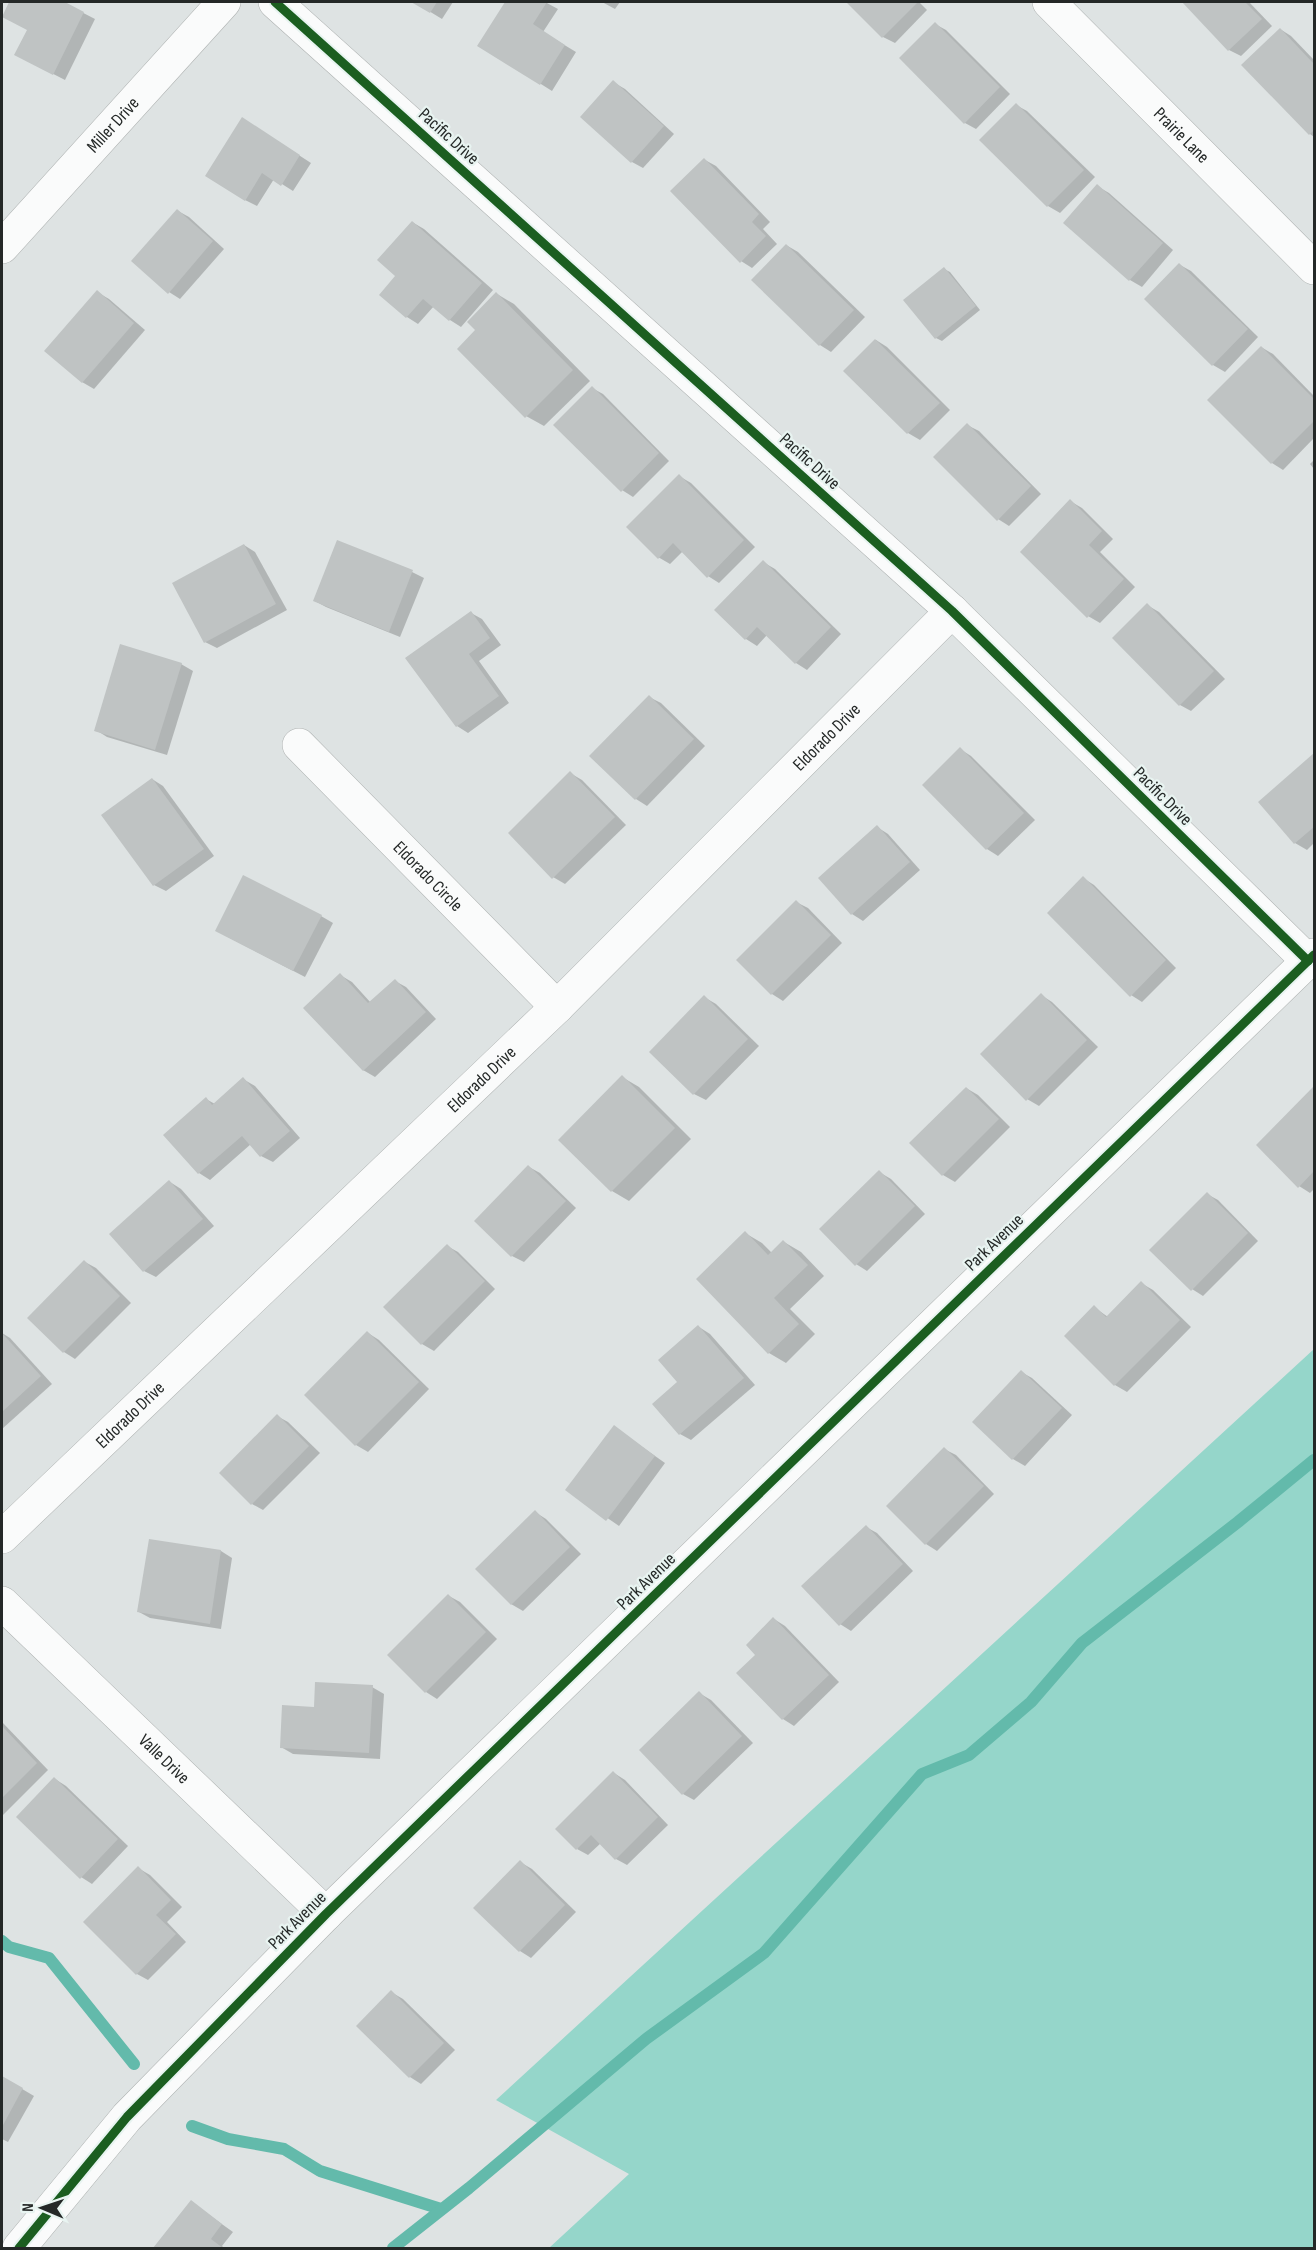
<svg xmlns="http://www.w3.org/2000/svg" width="1316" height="2250" viewBox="0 0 1316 2250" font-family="'Sofia Sans Condensed',sans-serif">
  <rect width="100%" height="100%" fill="#dee3e3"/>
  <polygon fill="#95d6ca" points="1314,1349 1314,2248 549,2248 629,2174 496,2100"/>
  <g fill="#0003">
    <polygon points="11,2 62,2 95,19 65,80 28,61 29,30 4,16"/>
    <polygon points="414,2 453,2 442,19"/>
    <polygon points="506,2 545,2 558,9 543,32 576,52 552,91 479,45"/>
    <polygon points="602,2 620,2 615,9"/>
    <polygon points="848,2 919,2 927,10 895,43 883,37"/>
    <polygon points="1184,2 1249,2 1272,26 1241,56 1229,50"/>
    <polygon points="935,24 946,30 1010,94 976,129 965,123"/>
    <polygon points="1280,29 1291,36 1314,60 1314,137 1310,134"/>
    <polygon points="613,82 625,89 674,134 643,168 632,162"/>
    <polygon points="1016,105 1027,111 1095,177 1060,213 1048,206 981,140"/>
    <polygon points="254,126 311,163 293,191 274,179 257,206 245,200"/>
    <polygon points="705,160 716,166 770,222 763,229 777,244 752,268 741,261"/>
    <polygon points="1097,186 1109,193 1173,250 1142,287 1130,280 1065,222"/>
    <polygon points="178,211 189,217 224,249 180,299 169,292"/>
    <polygon points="412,222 424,229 493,290 461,327 450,320 434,306 418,324 407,317 397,276"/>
    <polygon points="786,245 798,252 865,317 831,352 820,345 753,280"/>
    <polygon points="1180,265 1191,271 1258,337 1225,372 1213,365 1146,299"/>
    <polygon points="944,269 950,272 980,310 942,341 936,338 905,300"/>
    <polygon points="97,292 109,299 145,330 94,389 82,382"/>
    <polygon points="497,294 514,304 590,381 544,426 526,416 477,330"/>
    <polygon points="876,340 887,347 950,410 920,440 908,433 846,371"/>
    <polygon points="1261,347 1273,354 1314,396 1314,438 1283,470 1272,463"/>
    <polygon points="592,388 603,394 669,461 633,497 622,490"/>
    <polygon points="967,425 979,431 1041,494 1009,526 998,519"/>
    <polygon points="1314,460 1314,469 1310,464"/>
    <polygon points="679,476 691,483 755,547 719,583 708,576 683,551 670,564 658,557"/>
    <polygon points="1070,501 1082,508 1113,539 1100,552 1135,587 1100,623 1088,616"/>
    <polygon points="244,545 255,552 287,610 217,648 205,642"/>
    <polygon points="763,562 775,569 841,634 807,670 796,663 767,635 757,646 746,639 717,610"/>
    <polygon points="412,572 424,578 400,637 326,607 315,601"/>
    <polygon points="1147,605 1159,612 1225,679 1191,711 1180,705"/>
    <polygon points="471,613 482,619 501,645 479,661 509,703 468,733 457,726 407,658"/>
    <polygon points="181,664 193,671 167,755 107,737 96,730"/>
    <polygon points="649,697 661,703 705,746 647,806 636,799"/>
    <polygon points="960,749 971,756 1035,820 998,856 987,849"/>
    <polygon points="1314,755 1314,843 1307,850 1295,843 1260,803"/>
    <polygon points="570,773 582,780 626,825 565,884 553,877"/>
    <polygon points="152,779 163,786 214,856 166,891 154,885"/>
    <polygon points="877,827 888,834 920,870 863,921 852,914"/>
    <polygon points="1083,878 1094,885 1176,968 1142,1002 1131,995"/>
    <polygon points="796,902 808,908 842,943 783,1001 772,994 738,960"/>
    <polygon points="321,916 333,923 305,977 228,937"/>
    <polygon points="340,975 352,982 371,1003 395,981 406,987 436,1019 375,1077 363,1070"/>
    <polygon points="1041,995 1052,1002 1098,1047 1039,1106 1027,1099"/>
    <polygon points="704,997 716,1004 759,1046 706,1100 694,1094"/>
    <polygon points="622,1077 639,1087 691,1139 629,1201 612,1191"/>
    <polygon points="243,1079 255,1086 300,1138 273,1162 261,1156 251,1144 210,1180 199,1173 206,1099 215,1104"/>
    <polygon points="966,1088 978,1095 1010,1127 955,1182 943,1175 911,1143"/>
    <polygon points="1314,1088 1314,1189 1310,1193 1299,1186 1258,1145"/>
    <polygon points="529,1167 540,1173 576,1208 524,1262 512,1256 476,1221"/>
    <polygon points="879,1172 891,1179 925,1214 867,1271 856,1264"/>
    <polygon points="170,1182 181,1189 214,1226 156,1277 144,1271"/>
    <polygon points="1207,1194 1218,1200 1258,1241 1203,1296 1192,1289"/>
    <polygon points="745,1233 762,1243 772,1253 784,1242 801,1252 824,1276 790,1309 815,1334 786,1363 769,1353"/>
    <polygon points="447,1246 458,1252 495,1289 434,1351 422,1344 385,1307"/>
    <polygon points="85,1262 96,1268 131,1303 75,1359 64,1352 29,1318"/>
    <polygon points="1141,1283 1153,1290 1191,1327 1127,1392 1115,1385 1066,1336 1094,1307 1108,1317"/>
    <polygon points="699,1327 710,1334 755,1385 691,1440 680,1434 679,1382"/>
    <polygon points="2,1333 10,1338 52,1384 2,1429"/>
    <polygon points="368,1333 379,1340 429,1389 368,1452 356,1445"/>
    <polygon points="1021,1372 1032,1378 1072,1415 1025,1466 1013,1459 974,1422"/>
    <polygon points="277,1416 288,1422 320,1453 263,1510 252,1504"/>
    <polygon points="614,1427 665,1463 619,1526 567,1490"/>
    <polygon points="944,1449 956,1455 994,1494 937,1551 926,1544"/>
    <polygon points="535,1512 546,1519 581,1554 523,1611 511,1604"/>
    <polygon points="866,1527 877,1533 913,1571 851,1631 840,1624"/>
    <polygon points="150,1540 221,1551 232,1558 221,1629 150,1618 139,1612"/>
    <polygon points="449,1596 460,1602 497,1639 437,1699 426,1692"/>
    <polygon points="774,1619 785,1626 839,1682 794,1726 783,1719 757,1655"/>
    <polygon points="372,1687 384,1694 380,1759 293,1754 281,1747 315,1709"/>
    <polygon points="699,1693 711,1700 753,1743 694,1800 683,1794"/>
    <polygon points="2,1722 48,1770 2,1816"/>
    <polygon points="614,1773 625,1780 668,1825 627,1865 616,1859 601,1843 588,1855 577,1849"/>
    <polygon points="55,1779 66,1786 128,1846 92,1884 81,1877"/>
    <polygon points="520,1862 532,1869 576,1912 531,1958 520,1951"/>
    <polygon points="138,1868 150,1875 182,1907 167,1922 186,1942 148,1980 137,1974"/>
    <polygon points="391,1992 403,1999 455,2050 421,2084 410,2077"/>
    <polygon points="2,2077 34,2096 8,2142 2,2139"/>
    <polygon points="191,2202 233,2232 222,2246 224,2248 155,2248"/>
  </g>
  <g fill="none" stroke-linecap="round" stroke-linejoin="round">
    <g stroke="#63baab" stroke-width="12">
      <polyline points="2,1941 9,1947 49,1958 134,2064"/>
      <polyline points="192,2126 228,2139 284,2149 320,2171 441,2209"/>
      <polyline points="393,2248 469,2188 646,2039 764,1953 922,1774 969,1755 1031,1702 1082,1643 1238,1522 1314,1460"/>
    </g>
  </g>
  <g fill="#bfc3c3">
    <polygon points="9,2 65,2 84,12 53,75 14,55 27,30 2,17"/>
    <polygon points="411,2 437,2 430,13"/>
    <polygon points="505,2 547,2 533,24 565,45 540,85 477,46"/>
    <polygon points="846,2 916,2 917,3 882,38"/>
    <polygon points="1182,2 1245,2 1262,19 1228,51"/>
    <polygon points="935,22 1000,87 964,124 899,58"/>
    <polygon points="1280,28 1314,64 1314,130 1309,135 1241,65"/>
    <polygon points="613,80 664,126 631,163 580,117"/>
    <polygon points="1016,103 1084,170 1047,207 979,140"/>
    <polygon points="242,117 300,155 281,186 262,173 245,201 205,176"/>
    <polygon points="704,158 759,214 752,222 766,236 740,263 670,191"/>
    <polygon points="1097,184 1163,243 1129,281 1063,223"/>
    <polygon points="177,209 213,241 168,294 131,261"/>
    <polygon points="412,221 482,283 449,321 423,299 406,318 379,295 395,276 377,260"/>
    <polygon points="786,244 854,310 819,346 751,280"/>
    <polygon points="1179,263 1248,329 1212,366 1144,299"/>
    <polygon points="944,267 976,306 935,339 903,300"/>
    <polygon points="97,290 134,323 82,383 44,351"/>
    <polygon points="496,292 573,370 525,418 457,349 475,330 467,322"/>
    <polygon points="875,339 940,403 907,434 843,371"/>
    <polygon points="1261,346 1314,399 1314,421 1271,464 1207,400"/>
    <polygon points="592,386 659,453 621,492 553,425"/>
    <polygon points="967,423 1031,486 997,521 933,457"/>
    <polygon points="679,474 744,540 707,578 673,543 658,559 626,527"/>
    <polygon points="1070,499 1102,531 1089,545 1124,579 1087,618 1020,552"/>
    <polygon points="337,540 413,570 389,632 313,601"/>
    <polygon points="244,544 276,604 204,643 172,583"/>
    <polygon points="763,560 831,627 795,664 757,627 745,640 714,610"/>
    <polygon points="1147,603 1214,671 1179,706 1112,638"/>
    <polygon points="471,611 490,638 469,654 499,696 456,727 405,658"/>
    <polygon points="120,644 182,663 155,750 94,731"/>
    <polygon points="649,695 694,739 635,800 589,756"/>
    <polygon points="960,747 1024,813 986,850 922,785"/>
    <polygon points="1314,753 1314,827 1294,844 1258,802"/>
    <polygon points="570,771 615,817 552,879 508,833"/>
    <polygon points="152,778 204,849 153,886 101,815"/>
    <polygon points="877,825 910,862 851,915 818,878"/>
    <polygon points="243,875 322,915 293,971 215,931"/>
    <polygon points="1083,876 1166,960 1130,997 1047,913"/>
    <polygon points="796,900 831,935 771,995 736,960"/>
    <polygon points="340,973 368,1003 395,979 426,1012 363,1071 303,1008"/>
    <polygon points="1041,993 1087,1040 1026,1101 980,1054"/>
    <polygon points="704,995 748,1039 693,1095 649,1052"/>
    <polygon points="622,1075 675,1128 611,1192 558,1140"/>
    <polygon points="243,1077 290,1131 260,1157 242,1136 198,1174 163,1135 206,1097 212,1105"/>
    <polygon points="1314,1086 1314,1171 1298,1188 1256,1145"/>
    <polygon points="966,1087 999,1119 942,1176 909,1143"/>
    <polygon points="528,1165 566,1201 511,1257 474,1221"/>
    <polygon points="879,1170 915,1206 855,1266 819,1229"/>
    <polygon points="169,1180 203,1219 143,1272 109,1234"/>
    <polygon points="1207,1192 1248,1233 1191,1291 1149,1250"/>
    <polygon points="745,1231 768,1255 783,1240 808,1265 774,1298 799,1324 768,1354 696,1279"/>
    <polygon points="447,1244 485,1281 421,1345 383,1307"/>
    <polygon points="84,1260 120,1296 63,1353 27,1318"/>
    <polygon points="1141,1281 1180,1320 1114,1386 1064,1336 1094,1305 1106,1317"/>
    <polygon points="698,1325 744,1378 679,1435 652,1404 677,1382 658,1360"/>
    <polygon points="367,1331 419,1382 355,1446 304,1395"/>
    <polygon points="2,1333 41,1376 2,1412"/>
    <polygon points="1021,1370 1062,1408 1012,1460 972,1422"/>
    <polygon points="277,1414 309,1446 251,1505 219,1473"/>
    <polygon points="614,1425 655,1456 606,1521 565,1490"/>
    <polygon points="944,1447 984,1486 925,1545 886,1506"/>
    <polygon points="535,1510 570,1547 511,1605 475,1569"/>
    <polygon points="866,1525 903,1564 839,1626 801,1586"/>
    <polygon points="149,1539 221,1550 210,1624 137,1612"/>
    <polygon points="448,1594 486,1632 425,1693 387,1655"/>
    <polygon points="773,1617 829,1675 782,1720 736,1673 755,1655 746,1645"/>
    <polygon points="315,1682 373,1685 369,1753 280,1748 282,1705 314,1707"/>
    <polygon points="699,1691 742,1736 682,1795 639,1750"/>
    <polygon points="2,1726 37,1763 2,1798"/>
    <polygon points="613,1771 658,1817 615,1860 591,1835 576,1850 555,1829"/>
    <polygon points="54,1777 118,1839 80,1879 16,1817"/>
    <polygon points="520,1860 565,1905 519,1952 473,1908"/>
    <polygon points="138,1866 171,1900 156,1915 176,1934 136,1975 83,1922"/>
    <polygon points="391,1990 444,2043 409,2078 356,2026"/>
    <polygon points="2,2076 23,2088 2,2127"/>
    <polygon points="191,2200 222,2224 211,2239 223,2248 153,2248"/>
  </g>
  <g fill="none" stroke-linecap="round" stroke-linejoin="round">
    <defs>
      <g id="minor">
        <polyline points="275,2 952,611 1308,961"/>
        <path id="s1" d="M1049,2L1314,268"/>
        <path id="s2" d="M2,247L224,2"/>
        <path id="s3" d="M299,745L557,1007"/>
        <path id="s4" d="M2,1537L557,1007L952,611"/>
        <path id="s5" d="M2,1603L326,1914"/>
        <polyline points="19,2248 127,2117 326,1914 1314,955"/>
      </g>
    </defs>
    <use href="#minor" stroke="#aeb2b1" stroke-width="34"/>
    <use href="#minor" stroke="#fafbfb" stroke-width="33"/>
    <defs>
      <g id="cycleway">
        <polyline points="275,2 952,611 1308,961"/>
        <polyline points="19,2248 127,2117 326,1914 1314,955"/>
      </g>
    </defs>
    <use href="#cycleway" stroke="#e8f4f1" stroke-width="13"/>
    <use href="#cycleway" stroke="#1b5e20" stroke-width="9"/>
  </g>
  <g text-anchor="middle" stroke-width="4.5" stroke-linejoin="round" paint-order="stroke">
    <g font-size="18" fill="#242827" stroke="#e8f4f1">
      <text dy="6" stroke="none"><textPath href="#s2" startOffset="165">Miller Drive</textPath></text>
      <text dy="6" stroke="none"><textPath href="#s1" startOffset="188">Prairie Lane</textPath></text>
      <text transform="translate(449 136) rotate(42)" y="6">Pacific Drive</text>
      <text transform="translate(810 461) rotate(42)" y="6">Pacific Drive</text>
      <text dy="6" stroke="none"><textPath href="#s4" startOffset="1149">Eldorado Drive</textPath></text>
      <text transform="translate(1163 796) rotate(45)" y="6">Pacific Drive</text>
      <text dy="6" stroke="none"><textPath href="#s3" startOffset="184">Eldorado Circle</textPath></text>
      <text dy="6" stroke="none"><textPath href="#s4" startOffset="663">Eldorado Drive</textPath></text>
      <text transform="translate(994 1242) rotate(-44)" y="6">Park Avenue</text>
      <text dy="6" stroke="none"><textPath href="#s4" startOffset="177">Eldorado Drive</textPath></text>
      <text transform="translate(646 1581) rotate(-44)" y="6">Park Avenue</text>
      <text dy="6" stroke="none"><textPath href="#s5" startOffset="225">Valle Drive</textPath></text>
      <text transform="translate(297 1920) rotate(-45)" y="6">Park Avenue</text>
    </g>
  </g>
  <rect width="1316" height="2250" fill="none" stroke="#242827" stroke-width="6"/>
  <g transform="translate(42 2208) rotate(272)" stroke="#e8f4f1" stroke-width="4.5" paint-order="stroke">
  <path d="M0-4.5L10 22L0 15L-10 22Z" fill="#242827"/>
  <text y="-9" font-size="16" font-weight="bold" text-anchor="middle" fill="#242827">N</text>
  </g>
</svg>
